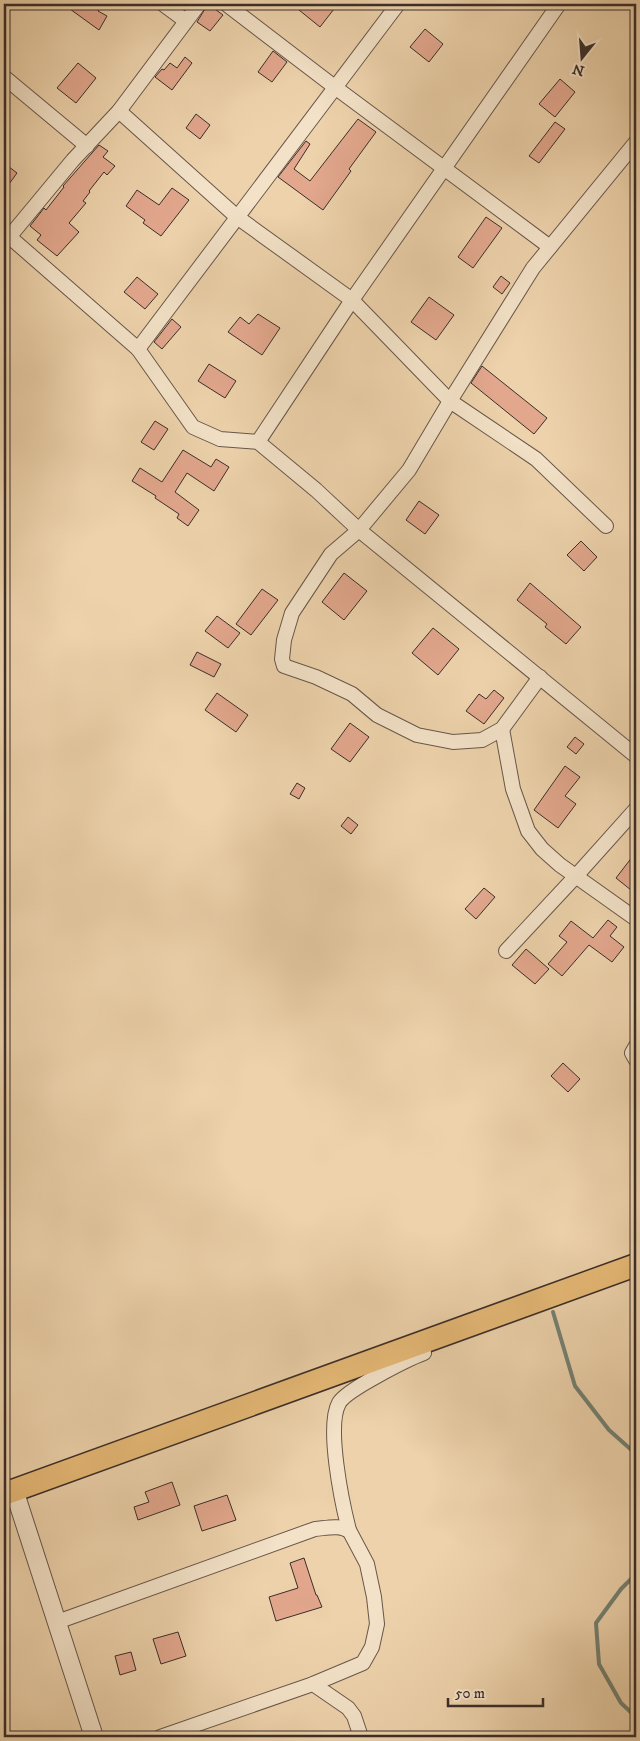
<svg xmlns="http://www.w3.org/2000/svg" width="640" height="1741" viewBox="0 0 640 1741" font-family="'IM FELL DW Pica',serif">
  <rect width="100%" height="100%" fill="#edd2ab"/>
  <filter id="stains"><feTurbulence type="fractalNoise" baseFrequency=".004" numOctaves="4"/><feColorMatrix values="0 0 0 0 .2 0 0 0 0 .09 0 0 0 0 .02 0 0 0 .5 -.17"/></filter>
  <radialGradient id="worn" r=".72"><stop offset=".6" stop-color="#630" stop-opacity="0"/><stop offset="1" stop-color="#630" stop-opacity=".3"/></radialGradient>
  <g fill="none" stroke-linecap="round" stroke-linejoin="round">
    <g stroke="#748173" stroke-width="4">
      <polyline points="553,1312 575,1386 609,1430 636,1454"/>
      <polyline points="636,1574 621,1589 596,1623 599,1664 621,1703 636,1717"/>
    </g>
  </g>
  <g fill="#e2a78d" stroke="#3b2e29">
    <polygon points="63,4 104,4 98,11 107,16 99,30"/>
    <polygon points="208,4 223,15 210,31 197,22"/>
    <polygon points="304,4 328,4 334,9 320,27 299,10"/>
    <polygon points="425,29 443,44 429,62 410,47"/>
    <polygon points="273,51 287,62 272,82 258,72"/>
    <polygon points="185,57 192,63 172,90 155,77 162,69 164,70 170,63 177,68"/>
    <polygon points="78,63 96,78 76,103 57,88"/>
    <polygon points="560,79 575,92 555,117 539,104"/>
    <polygon points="196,114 210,125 200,139 186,128"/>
    <polygon points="358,119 376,132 349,169 351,171 323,210 278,177 306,141 310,144 294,169 310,181"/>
    <polygon points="555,122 565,129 539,163 529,156"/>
    <polygon points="99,145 108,151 103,157 115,166 107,175 104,172 89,191 90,192 83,201 86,203 69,223 79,232 57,256 37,240 41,235 30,226 44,208 46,210 64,187 63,186"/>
    <polygon points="4,163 17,173 4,191"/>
    <polygon points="172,188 189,200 161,236 143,223 145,220 126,206 137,190 159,205"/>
    <polygon points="486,217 502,228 473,268 458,257"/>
    <polygon points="501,276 510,283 502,294 493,287"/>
    <polygon points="137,277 158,294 145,309 124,292"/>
    <polygon points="429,297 454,315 436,340 411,322"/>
    <polygon points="258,314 280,328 262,355 228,332 240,317 249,324"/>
    <polygon points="172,319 181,327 162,349 154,342"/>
    <polygon points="209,364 236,381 225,398 198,381"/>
    <polygon points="482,366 547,418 534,434 471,383"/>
    <polygon points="155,421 168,429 154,450 141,442"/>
    <polygon points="183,450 211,467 216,459 229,467 214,491 187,473 175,492 199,510 188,526 177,518 179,514 155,498 156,496 132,481 140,468 162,482"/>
    <polygon points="419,501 439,515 425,534 406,520"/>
    <polygon points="581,541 597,557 584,571 567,555"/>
    <polygon points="344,573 367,591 344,620 322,602"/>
    <polygon points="530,583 581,627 566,644 545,627 547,624 517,600"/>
    <polygon points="262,589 278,600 251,635 236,624"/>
    <polygon points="217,616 240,633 228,648 205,631"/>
    <polygon points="433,628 459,649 438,675 412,653"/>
    <polygon points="197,652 221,664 214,677 190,665"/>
    <polygon points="494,690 504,698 484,724 466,711 479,694 486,699"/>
    <polygon points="217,693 248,715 236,732 205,710"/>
    <polygon points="350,723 369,737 350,762 331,749"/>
    <polygon points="575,737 584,744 576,754 567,747"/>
    <polygon points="565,766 580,777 565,796 576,804 558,828 534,810"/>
    <polygon points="297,783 305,788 299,799 290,794"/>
    <polygon points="348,817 358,825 351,834 341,826"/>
    <polygon points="636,852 636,894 616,878"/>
    <polygon points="484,888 495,897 476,919 465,909"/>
    <polygon points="608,920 617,927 610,936 624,947 612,962 589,945 562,976 548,964 567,942 559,936 571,921 593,938"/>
    <polygon points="526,949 549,969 535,984 512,965"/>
    <polygon points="563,1063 580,1079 568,1092 551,1076"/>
    <polygon points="172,1482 180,1505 138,1520 134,1507 149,1502 145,1492"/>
    <polygon points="227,1495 236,1520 202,1531 194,1506"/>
    <polygon points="304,1558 316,1595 317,1595 322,1607 276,1621 269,1597 298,1588 290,1563"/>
    <polygon points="178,1632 186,1656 161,1664 153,1639"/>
    <polygon points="131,1652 136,1670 120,1675 115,1656"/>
  </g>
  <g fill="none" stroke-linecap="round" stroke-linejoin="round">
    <defs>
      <g id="minor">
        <polyline points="163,4 186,21"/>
        <polyline points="226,4 336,88 550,247"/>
        <polyline points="4,77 87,146"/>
        <polyline points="119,111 237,217 352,300 450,401 536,459 606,526"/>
        <polyline points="4,232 138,349 193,427 220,439 258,442 316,490 359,530 636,756"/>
        <polyline points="10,236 73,160 119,111 199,4"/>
        <polyline points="138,349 398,4"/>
        <polyline points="258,442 352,300 559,4"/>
        <polyline points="540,677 502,729 482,740 453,742 417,735 377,715 352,694 316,677 284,666 282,659 284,640 292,613 331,554 359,530 409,470 450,401 533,268 636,142"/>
        <polyline points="502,729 513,789 528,831 542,849 560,865 636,919"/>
        <polyline points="506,951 576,876 636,809"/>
        <polyline points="636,1046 632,1053 636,1060"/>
        <path d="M349,1530C342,1503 326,1426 339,1403C346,1390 408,1359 424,1353"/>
        <path d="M57,1622L315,1529C327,1528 341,1524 350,1532L367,1564L374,1597L377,1624L372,1647L363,1663L313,1684L160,1737"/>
        <polyline points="313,1684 348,1708 354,1716 361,1737"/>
      </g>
      <polyline id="tertiary" points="14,1490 94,1737"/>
      <polyline id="trunk" points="4,1494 636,1265"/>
    </defs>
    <use href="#minor" stroke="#68574a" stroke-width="16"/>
    <use href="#tertiary" stroke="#68574a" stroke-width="20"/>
    <use href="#trunk" stroke="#3b2e29" stroke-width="25"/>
    <use href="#minor" stroke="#f3e2c8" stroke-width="14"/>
    <use href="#tertiary" stroke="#f3e2c8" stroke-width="18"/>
    <use href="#trunk" stroke="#e6b976" stroke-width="22"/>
  </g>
  <rect width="640" height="1741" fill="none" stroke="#edd2ab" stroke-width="20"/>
  <rect x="5" y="5" width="630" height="1731" fill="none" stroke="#3b2e29" stroke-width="2.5"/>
  <rect x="10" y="10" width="620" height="1721" fill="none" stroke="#3b2e29"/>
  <g transform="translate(582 58) rotate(197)" stroke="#f3e2c8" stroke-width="4" paint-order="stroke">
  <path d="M0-4L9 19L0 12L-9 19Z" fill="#3b2e29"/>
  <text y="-8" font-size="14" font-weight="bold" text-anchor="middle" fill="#3b2e29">N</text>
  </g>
  <path d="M448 1698v8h95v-8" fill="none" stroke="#3b2e29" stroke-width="2.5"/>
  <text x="455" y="1698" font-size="15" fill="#3b2e29" stroke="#f3e2c8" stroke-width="4" paint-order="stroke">50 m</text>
  <rect width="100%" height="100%" filter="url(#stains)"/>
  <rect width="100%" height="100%" fill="url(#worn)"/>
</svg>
